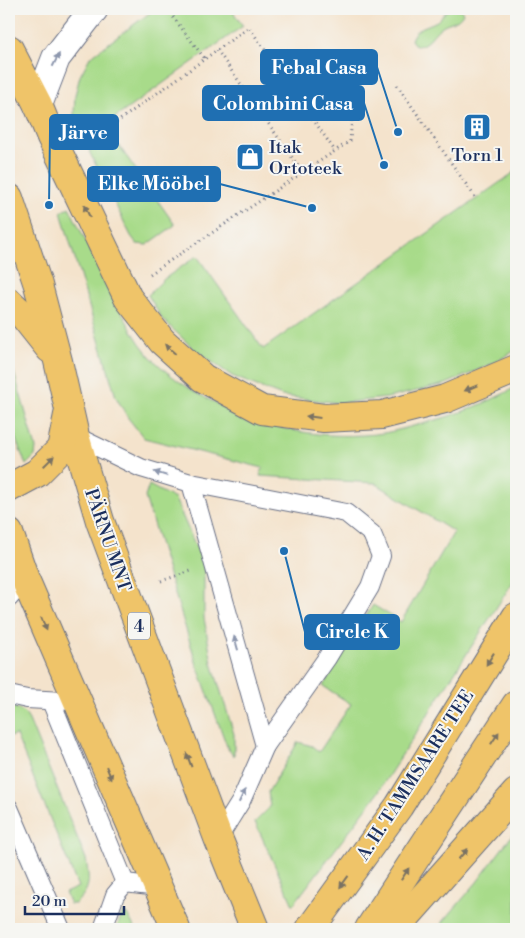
<svg xmlns="http://www.w3.org/2000/svg" width="525" height="938" viewBox="0 0 525 938" font-family="'Libre Bodoni',serif">
  <rect width="100%" height="100%" fill="#f6f6f2"/>
  <filter id="ink" filterUnits="userSpaceOnUse"><feTurbulence type="fractalNoise" baseFrequency=".02" numOctaves="2"/><feDisplacementMap in="SourceGraphic" scale="10" xChannelSelector="R" yChannelSelector="G"/><feConvolveMatrix kernelMatrix="1 2 1 2 8 2 1 2 1" color-interpolation-filters="sRGB"/></filter>
  <filter id="wash" filterUnits="userSpaceOnUse"><feTurbulence type="fractalNoise" baseFrequency=".0096" numOctaves="4" result="noise"/><feDisplacementMap in="SourceGraphic" scale="20" xChannelSelector="R" yChannelSelector="G"/><feGaussianBlur stdDeviation="1.12" result="paint"/><feColorMatrix in="noise" values="0 0 0 0 0 0 0 0 0 0 0 0 0 0 0 0 0 1.4 0 .05"/><feComposite in="paint" operator="in"/></filter>
  <g filter="url(#wash)">
    <rect width="100%" height="100%" fill="#f4e3cc"/>
    <g fill="#a8db8a" stroke="#628574">
      <polygon points="155,9 231,9 243,26 84,140 74,114 75,95 80,76 90,57"/>
      <path d="M449,9H460L463,13C458,22 452,21 444,25C433,31 429,46 416,46L411,40C415,27 426,27 437,21C441,18 444,12 449,9Z"/>
      <polygon points="112,136 175,225 147,245 137,244 131,236 89,151"/>
      <polygon points="516,171 516,350 494,363 446,384 387,398 340,403 282,396 232,376 195,350 162,319 148,295 164,279 197,256 263,349"/>
      <path d="M69,207C86,241 102,275 120,309C128,324 137,341 148,354C167,375 190,390 215,403C266,430 327,441 384,433C396,431 409,427 421,424C454,416 486,404 516,387V577L375,797L293,905L255,822L270,807L268,792L298,742L312,746L319,752L351,704L323,686L373,605L401,622L454,532L375,483L260,476L263,468L144,438L128,418L116,397L61,212Z"/>
      <polygon points="9,355 36,448 35,456 26,465 9,422"/>
      <polygon points="149,485 175,499 204,565 204,618 212,663 234,734 234,756 228,749 197,665 145,497"/>
      <path d="M9,707C20,708 24,711 29,720L86,859C89,880 92,888 75,904H70L65,893L78,887L16,735L9,737Z"/>
      <polygon points="516,830 516,929 437,929 477,882"/>
      <polygon points="123,912 128,915 135,929 116,929"/>
    </g>
  </g>
  <g filter="url(#ink)">
    <g fill="none" stroke-linecap="round" stroke-linejoin="round">
      <defs>
        <g id="service">
          <polyline points="75,436 141,468 191,483 265,746 241,801 218,838"/>
          <polyline points="191,483 346,513 372,534 381,556 370,587 327,658 265,746"/>
          <polyline points="9,598 25,579"/>
          <polyline points="9,695 27,699 63,701"/>
          <polyline points="51,701 125,883"/>
          <polyline points="9,808 61,929"/>
          <polyline points="103,929 115,895 125,883 158,887"/>
        </g>
        <polyline id="minor" points="38,105 56,58 94,9"/>
        <g id="primary">
          <polyline points="9,49 38,105 51,137 128,298 162,341 203,378 262,410 324,418 382,415 445,399 516,369"/>
          <polyline points="310,929 399,806 516,617"/>
          <polyline points="369,929 516,705"/>
          <polyline points="395,929 516,793"/>
        </g>
        <g id="trunk">
          <polyline points="9,198 38,285 58,361 75,436 100,521 218,838 255,929"/>
          <polyline points="9,302 23,315 50,349"/>
          <polyline points="9,488 37,473 61,449 68,415"/>
          <polyline points="9,533 25,579 176,929"/>
        </g>
      </defs>
      <use href="#service" stroke="#676e84" stroke-width="20"/>
      <use href="#minor" stroke="#676e84" stroke-width="30"/>
      <use href="#primary" stroke="#676e84" stroke-width="30"/>
      <use href="#trunk" stroke="#676e84" stroke-width="30"/>
      <g stroke="#676e84" stroke-width="3" stroke-dasharray="1 4" stroke-linecap="butt">
        <polyline points="167,9 205,59"/>
        <polyline points="217,50 303,173"/>
        <polyline points="397,85 475,197"/>
        <polyline points="258,107 303,76"/>
        <polyline points="88,143 249,27 335,151"/>
        <polyline points="150,274 350,141 352,117"/>
        <polyline points="161,581 191,571"/>
      </g>
      <use href="#service" stroke="#fff" stroke-width="18"/>
      <use href="#minor" stroke="#fff" stroke-width="28"/>
      <use href="#primary" stroke="#efc469" stroke-width="28"/>
      <use href="#trunk" stroke="#efc469" stroke-width="28"/>
    </g>
    <defs><path id="oneway-solid" d="M-6-.8H1V-3.2L6.5 0L1 3.2V.8H-6Z" transform="scale(1.25)"/></defs>
    <g fill="#8d97ae">
      <use href="#oneway-solid" transform="translate(56 60) rotate(-63)"/>
      <use href="#oneway-solid" transform="translate(161 474) rotate(-163)"/>
      <use href="#oneway-solid" transform="translate(236 643) rotate(-106)"/>
      <use href="#oneway-solid" transform="translate(242 796) rotate(-65)"/>
    </g>
    <g fill="#7a7263">
      <use href="#oneway-solid" transform="translate(87 211) rotate(-115)"/>
      <use href="#oneway-solid" transform="translate(170 349) rotate(-138)"/>
      <use href="#oneway-solid" transform="translate(471 388) rotate(157)"/>
      <use href="#oneway-solid" transform="translate(313 417) rotate(-173)"/>
      <use href="#oneway-solid" transform="translate(49 461) rotate(-45)"/>
      <use href="#oneway-solid" transform="translate(44 624) rotate(67)"/>
      <use href="#oneway-solid" transform="translate(490 659) rotate(122)"/>
      <use href="#oneway-solid" transform="translate(495 738) rotate(-57)"/>
      <use href="#oneway-solid" transform="translate(189 760) rotate(-110)"/>
      <use href="#oneway-solid" transform="translate(109 773) rotate(67)"/>
      <use href="#oneway-solid" transform="translate(463 854) rotate(-48)"/>
      <use href="#oneway-solid" transform="translate(405 874) rotate(-57)"/>
      <use href="#oneway-solid" transform="translate(344 882) rotate(126)"/>
    </g>
  </g>
  <defs>
    <symbol id="building-square" viewBox="-11 -11 22 22"><rect x="-9" y="-9" width="18" height="18" rx="4" fill="#1f6fb2" stroke="#f6f6f2"/><path d="M-4-6H4V6H1V3H-1V6H-4ZM-2.5-4.3h1.7v1.8h-1.7ZM.8-4.3h1.7v1.8H.8ZM-2.5-1h1.7V.8h-1.7ZM.8-1h1.7V.8H.8Z" fill="#fff"/></symbol>
    <symbol id="shop-square" viewBox="-11 -11 22 22"><rect x="-9" y="-9" width="18" height="18" rx="4" fill="#1f6fb2" stroke="#f6f6f2"/><path d="M-5-2.5h2.3a2.7 3.5 0 0 1 5.4 0H5L5.5 6h-11ZM-1.5-2.5h3a1.5 2.3 0 0 0-3 0Z" fill="#fff"/></symbol>
  </defs>
  <g fill-rule="evenodd">
    <use href="#building-square" x="461" y="111" width="32" height="32"/>
    <use href="#shop-square" x="234" y="141" width="32" height="32"/>
  </g>
  <g text-anchor="middle" stroke-width="4" stroke-linejoin="round" paint-order="stroke">
    <rect fill="#f6f6f2" stroke="#5d6b8a" stroke-width="1" x="128" y="612.5" width="22" height="27" rx="4"/>
    <g font-size="16" font-weight="bold" fill="#1b2f5e">
      <text x="139" y="632">4</text>
    </g>
    <g font-size="18" fill="#1b2f5e" stroke="#f6f6f2" text-anchor="start">
      <text x="269" y="153">Itak<tspan x="269" dy="21">Ortoteek</tspan></text>
      <text x="477" y="161" text-anchor="middle">Torn 1</text>
    </g>
    <g font-size="18" fill="#1b2f5e" stroke="#f6f6f2">
      <text transform="translate(108 540) rotate(71)" y="6">PÄRNU MNT</text>
      <text transform="translate(415 775) rotate(-57)" y="6">A. H. TAMMSAARE TEE</text>
    </g>
  </g>
  <path fill="none" stroke="#1f6fb2" stroke-width="2" d="M398 132L377 67M384 165L364 103M49 205L50 132M312 208L220 184M284 551L305 632"/>
  <g fill="#1f6fb2" stroke="#f6f6f2" stroke-width="2">
    <circle cx="398" cy="132" r="5"/>
    <circle cx="384" cy="165" r="5"/>
    <circle cx="49" cy="205" r="5"/>
    <circle cx="312" cy="208" r="5"/>
    <circle cx="284" cy="551" r="5"/>
  </g>
  <g fill="#1f6fb2" stroke="#1f6fb2" stroke-width="2">
    <rect x="261" y="50" width="116" height="34" rx="5"/>
    <rect x="203" y="86" width="161" height="34" rx="5"/>
    <rect x="50" y="115" width="68" height="34" rx="5"/>
    <rect x="88" y="167" width="132" height="34" rx="5"/>
    <rect x="305" y="615" width="94" height="34" rx="5"/>
  </g>
  <g font-size="19" text-anchor="middle" font-weight="bold" fill="#fff">
    <text x="319" y="74">Febal Casa</text>
    <text x="283" y="110">Colombini Casa</text>
    <text x="84" y="139">Järve</text>
    <text x="154" y="190">Elke Mööbel</text>
    <text x="352" y="638">Circle K</text>
  </g>
  <rect width="525" height="938" fill="none" stroke="#f6f6f2" stroke-width="30"/>
  <path d="M25 906v8h99v-8" fill="none" stroke="#1b2f5e" stroke-width="2.5"/>
  <text x="32" y="906" font-size="15" fill="#1b2f5e" stroke="#f6f6f2" stroke-width="4" paint-order="stroke">20 m</text>
</svg>
